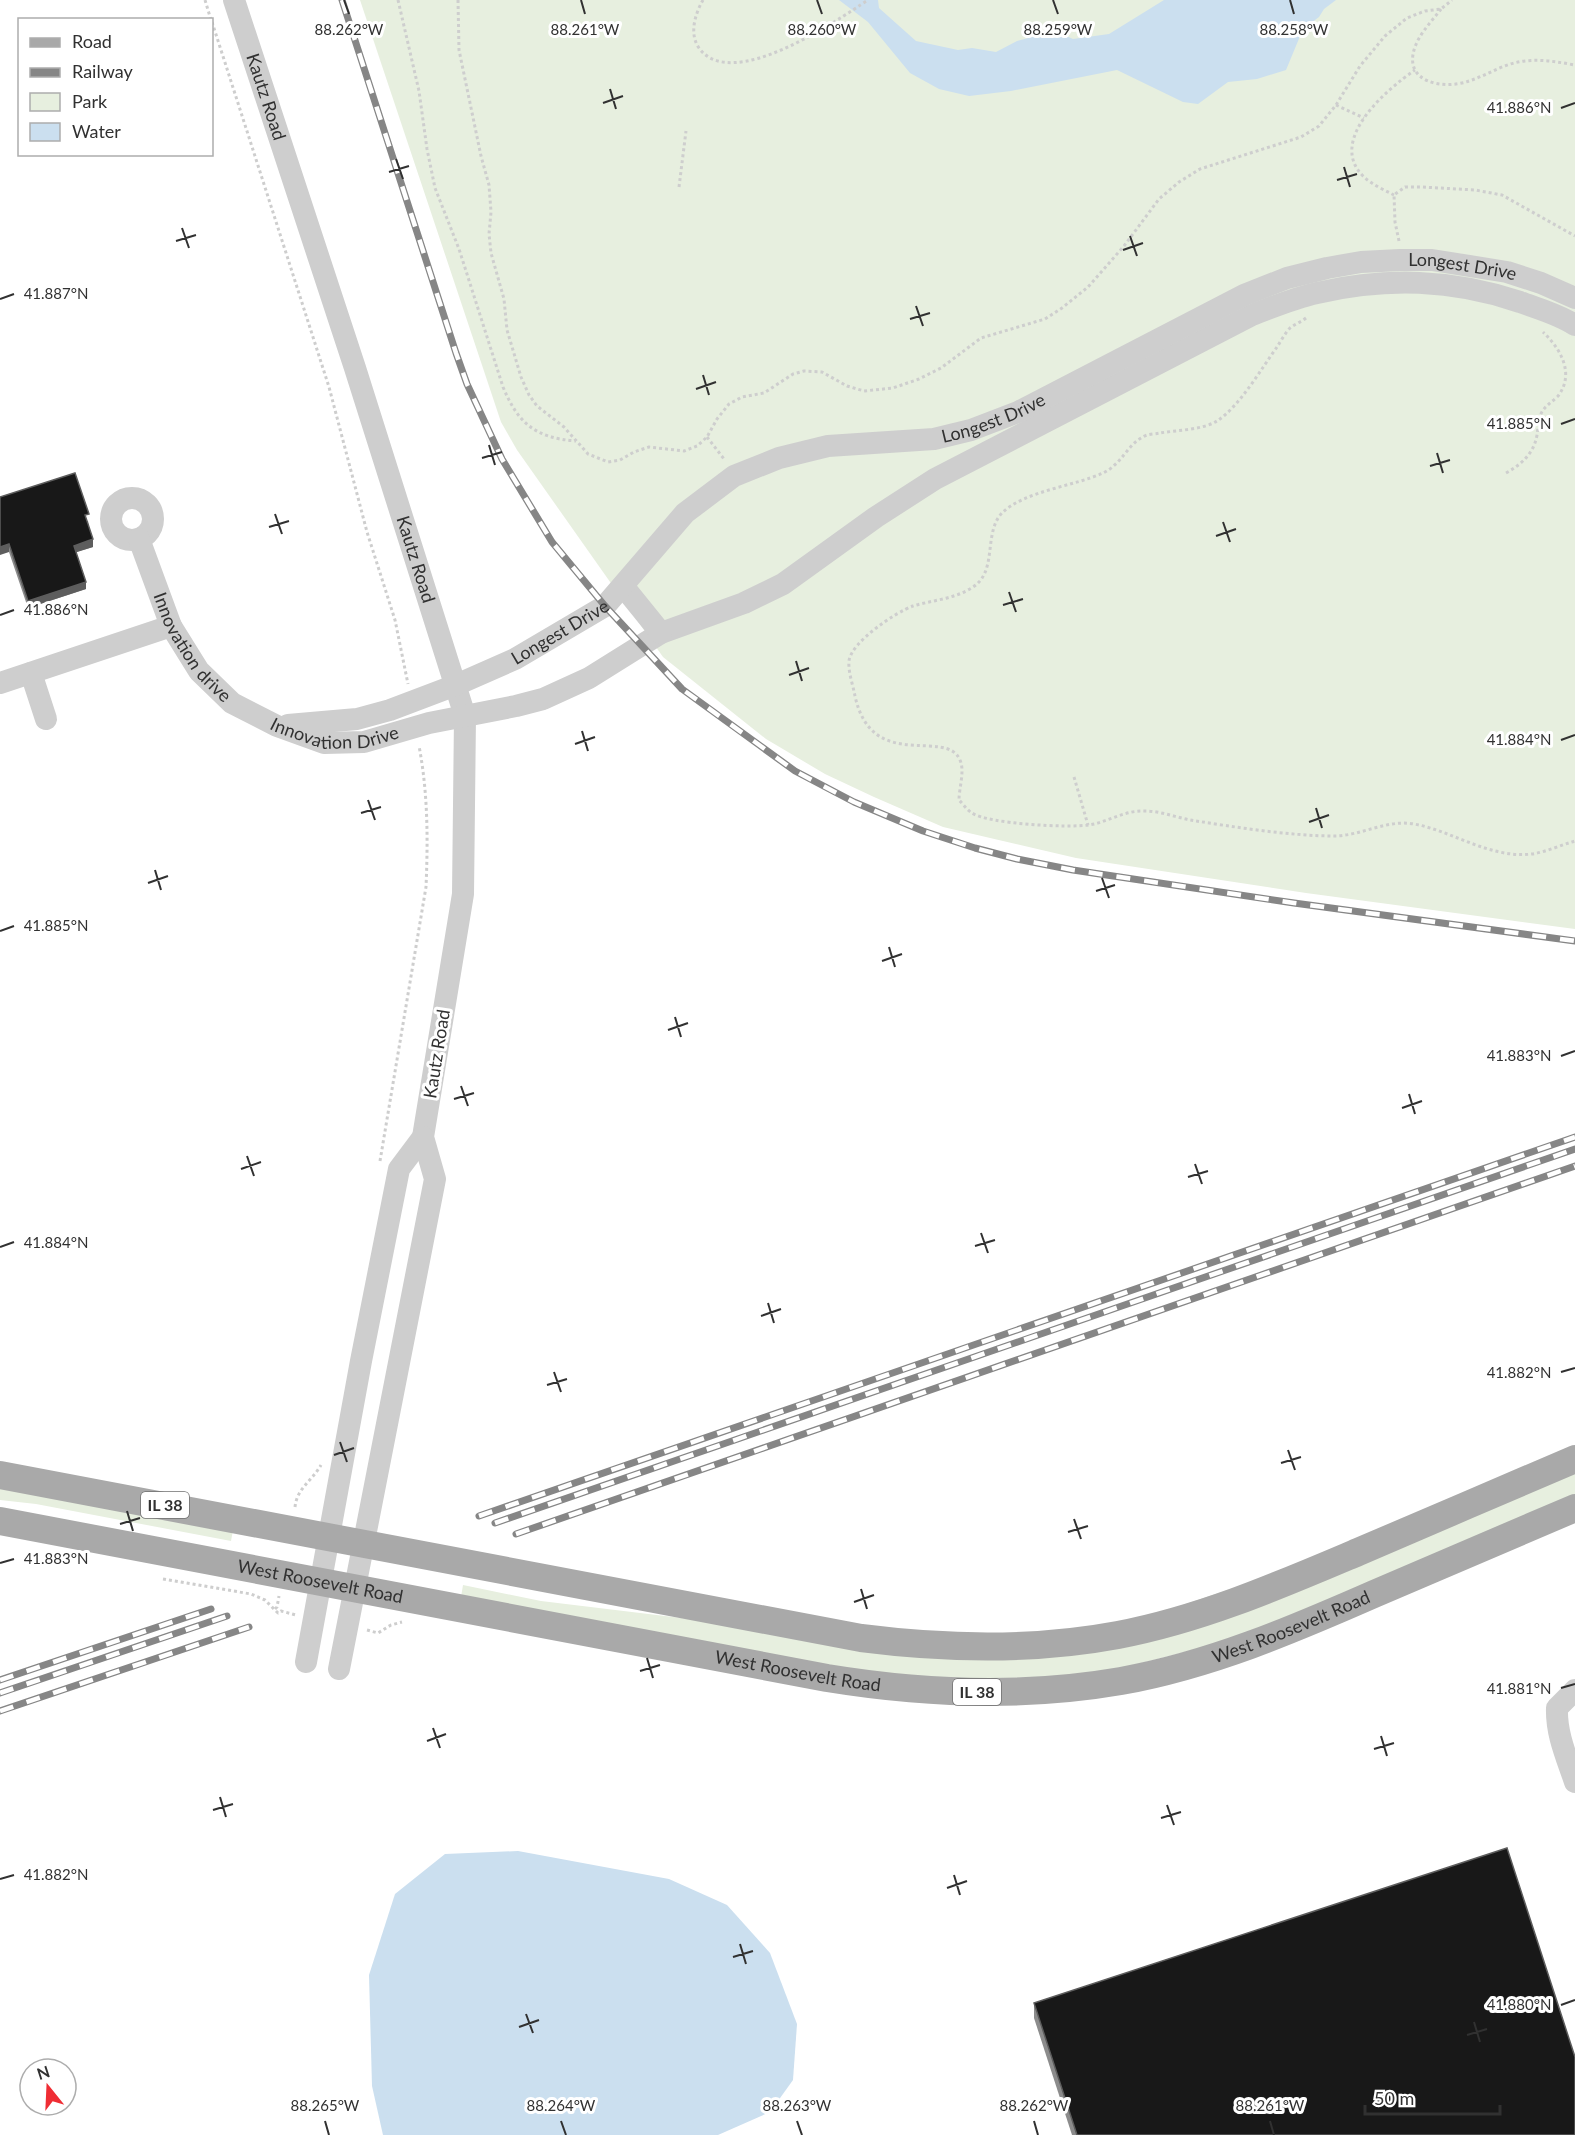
<svg xmlns="http://www.w3.org/2000/svg" width="1575" height="2135" viewBox="0 0 1575 2135" font-family="Lato,sans-serif">
  <rect width="100%" height="100%" fill="#fff"/>
  <g fill="#e7efdf">
    <polygon points="360,0 1575,0 1575,929 1306,893 1076,858 943,827 874,797 825,774 766,739 663,657 517,450 501,422"/>
    <polygon points="1575,1473 1575,1495 1267,1627 1216,1644 1118,1669 1067,1676 959,1680 860,1671 461,1597 463,1585 541,1601 1022,1659"/>
    <polygon points="0,1487 233,1530 231,1541 36,1504 0,1500"/>
  </g>
  <g fill="#cbdfef">
    <polygon points="839,0 878,0 879,8 916,41 958,50 972,48 996,52 1017,41 1032,37 1064,35 1073,39 1109,34 1164,0 1336,0 1324,9 1319,17 1303,29 1286,70 1257,79 1228,82 1198,104 1183,102 1117,70 1011,91 969,96 939,89 910,73 868,22"/>
    <polygon points="518,1851 669,1879 727,1905 770,1953 797,2024 793,2080 770,2112 718,2135 383,2135 372,2086 369,1975 395,1894 445,1854"/>
  </g>
  <g fill="none" stroke-linecap="round" stroke-linejoin="round">
    <g stroke="#cecece" stroke-width="3" stroke-dasharray="3 3" stroke-linecap="butt">
      <polyline points="205,0 211,20"/>
      <path d="M398,0L419,91L427,149L435,188L459,249L503,387C518,423 535,438 576,441"/>
      <polyline points="458,0 459,50 481,156 489,185 491,212 489,234 491,253 504,299 507,330 521,377 529,395 537,406 564,427 588,454 608,462 620,460 634,452 649,447 684,451 697,446 707,437 717,419 729,404 742,397 764,393 793,374 804,371 822,372 847,386 864,391 893,388 919,379 941,368 981,338 1045,319 1062,308 1088,287 1124,246 1159,199 1179,182 1200,169 1301,137 1319,126 1336,105 1360,66 1385,36 1407,18 1425,11 1441,9 1452,0"/>
      <path d="M703,0C695,14 689,34 699,48C731,93 835,22 868,0"/>
      <path d="M1441,9C1432,21 1420,33 1415,47C1402,83 1444,90 1469,81C1488,75 1504,63 1525,61C1542,59 1558,62 1575,65"/>
      <polyline points="212,22 329,387 367,532 395,620 408,684"/>
      <polyline points="1336,105 1364,118"/>
      <polyline points="679,187 686,131"/>
      <path d="M1394,195C1384,190 1371,184 1363,176C1327,140 1387,89 1415,70"/>
      <polyline points="1399,241 1395,222 1394,195 1405,187 1422,187 1475,190 1502,195 1575,236"/>
      <path d="M1306,318C1301,322 1295,324 1290,328C1285,333 1281,341 1277,347C1261,369 1240,406 1217,421C1202,430 1178,430 1160,433C1155,434 1147,434 1143,437C1127,445 1122,464 1103,473C1075,486 1024,491 1002,513C983,533 998,571 973,587C955,599 933,600 913,606C896,612 851,642 849,661C848,672 853,685 855,696C872,774 946,727 960,760C965,771 959,788 959,800C963,804 967,810 972,813C989,824 1067,828 1089,825C1108,822 1125,810 1145,811C1160,811 1175,817 1190,820C1235,827 1289,836 1334,836C1361,836 1387,819 1414,824C1453,831 1490,859 1532,854C1546,852 1561,845 1575,841"/>
      <polyline points="707,437 724,459"/>
      <path d="M1506,473C1522,464 1534,453 1537,435C1538,429 1538,422 1540,416C1543,407 1551,403 1558,396C1575,374 1561,349 1543,332"/>
      <polyline points="1074,777 1088,825"/>
      <path d="M380,1161L426,887C428,840 428,793 419,746"/>
      <path d="M295,1507C297,1488 312,1481 321,1465"/>
      <polyline points="163,1579 251,1594 265,1600 278,1613 281,1611 296,1615"/>
      <polyline points="275,1609 277,1607 279,1596"/>
      <polyline points="367,1630 378,1633 391,1625 402,1622"/>
    </g>
    <g stroke="#cecece" stroke-width="22">
      <path id="s1" d="M234,0L355,368L465,716L463,894L423,1137L435,1179L339,1669"/>
      <circle cx="132" cy="519" r="21"/>
      <path id="s2" d="M139,539L171,626L199,671L232,703L277,726L324,743L364,742L429,723L516,706L543,699L589,678L661,633L744,603L783,584L876,517L935,479L1252,315C1273,307 1294,298 1317,293C1387,277 1452,279 1520,302C1539,309 1558,314 1575,325"/>
      <polyline points="623,586 661,633"/>
      <polyline points="31,673 46,719"/>
      <polyline points="0,683 171,626"/>
      <path id="s3" d="M288,725L357,719L390,710L456,685L515,659L605,606L685,513L734,476L779,458L828,446L934,439L971,430L1018,412L1244,295L1287,278L1327,268L1361,262L1400,260H1432L1507,272L1541,283L1575,298"/>
      <polyline points="306,1662 361,1361 399,1169 423,1137"/>
      <path d="M1575,1690L1557,1708C1556,1734 1567,1758 1575,1782"/>
    </g>
    <g stroke="#a9a9a9" stroke-width="28">
      <path d="M0,1475L861,1638C947,1649 1033,1651 1118,1635C1202,1619 1280,1585 1358,1552C1430,1521 1503,1490 1575,1459"/>
      <path id="s4" d="M0,1521L827,1678C925,1694 1023,1698 1121,1681C1210,1665 1292,1630 1374,1594C1441,1566 1508,1537 1575,1508"/>
    </g>
    <defs>
      <g id="rail">
        <polyline points="342,0 456,353 467,384 502,459 552,542 605,606 682,689 795,771 854,802 923,831 975,848 1017,859 1073,870 1294,903 1575,941"/>
        <polyline points="479,1516 1575,1137"/>
        <polyline points="495,1523 1575,1149"/>
        <polyline points="516,1534 1575,1166"/>
        <polyline points="0,1680 211,1609"/>
        <polyline points="0,1693 227,1616"/>
        <polyline points="0,1711 249,1627"/>
      </g>
    </defs>
    <use href="#rail" stroke="#868686" stroke-width="7"/>
    <use href="#rail" stroke="#fff" stroke-width="4.5" stroke-dasharray="14" stroke-linecap="butt"/>
  </g>
  <g fill="#8c8c8c">
    <polygon points="0,497 89,522 88,522 93,547 76,552 86,589 28,608 9,552"/>
    <polygon points="1034,2003 1575,2135 1072,2135 1034,2018"/>
  </g>
  <g fill="#5d5d5d">
    <polygon points="93,539 93,547 74,553 74,546"/>
    <polygon points="9,544 9,552 0,555 0,547"/>
    <polygon points="86,582 86,589 28,608 28,601"/>
  </g>
  <g fill="#181818" stroke="#5d5d5d" stroke-width="1.5">
    <polygon points="75,473 89,514 85,515 93,539 74,546 86,582 28,601 9,544 0,547 0,497"/>
    <polygon points="1507,1848 1575,2057 1575,2135 1077,2135 1034,2003"/>
  </g>
  <path fill="none" stroke="#313131" stroke-width="2" d="M344,0L349,14M581,0L585,14M817,0L822,14M1053,0L1058,14M1290,0L1294,14M610,89L616,109M603,103L623,96M1561,108L1575,103M396,159L403,179M1344,167L1350,187M389,172L409,166M1337,180L1357,174M182,228L189,248M1130,236L1137,256M176,241L196,235M1123,250L1143,243M0,299L14,294M916,306L923,326M910,319L930,313M703,375L709,395M696,389L716,382M1561,424L1575,419M489,445L495,465M1437,453L1443,473M482,458L502,452M1430,466L1450,460M275,514L282,534M1223,522L1230,542M269,527L289,521M1216,536L1236,529M1009,592L1016,612M1003,605L1023,599M0,615L14,610M796,661L802,681M789,675L809,668M582,731L588,751M1561,740L1575,735M575,744L595,737M368,800L375,820M1316,808L1322,828M361,813L381,807M1309,822L1329,815M155,870L161,890M1102,878L1109,898M148,883L168,876M1096,891L1115,885M0,931L14,926M889,947L895,967M882,961L902,954M675,1017L681,1037M668,1030L688,1023M1561,1056L1575,1051M461,1086L468,1106M1409,1094L1415,1114M454,1099L474,1093M1402,1108L1422,1101M247,1156L254,1176M1195,1164L1202,1184M241,1169L261,1162M1188,1177L1208,1171M981,1233L988,1253M975,1246L995,1240M0,1247L14,1242M768,1303L774,1323M761,1316L781,1309M554,1372L561,1392M1561,1372L1575,1368M547,1385L567,1379M340,1442L347,1462M1288,1450L1295,1470M334,1455L354,1448M1281,1463L1301,1457M127,1511L133,1531M1074,1519L1081,1539M120,1524L140,1518M1068,1532L1088,1526M0,1563L14,1559M861,1589L867,1609M854,1602L874,1595M647,1658L653,1678M640,1671L660,1665M1561,1688L1575,1684M433,1728L440,1748M1381,1736L1387,1756M427,1741L446,1734M1374,1749L1394,1743M220,1797L226,1817M1167,1805L1174,1825M213,1810L233,1804M1161,1818L1181,1812M954,1875L960,1895M0,1879L14,1875M947,1888L967,1881M740,1944L746,1964M733,1957L753,1951M1561,2005L1575,2000M526,2014L533,2033M1474,2022L1480,2042M519,2027L539,2020M1467,2035L1487,2029M325,2121L329,2135M561,2121L566,2135M797,2121L802,2135M1034,2121L1038,2135M1270,2121L1274,2135"/>
  <g text-anchor="middle" stroke-width="6" stroke-linejoin="round" paint-order="stroke">
    <g fill="#fff" stroke="#6f6f6f" stroke-width="1.5">
      <rect x="141" y="1492" width="48" height="26" rx="4.5"/>
      <rect x="953" y="1679" width="48" height="26" rx="4.5"/>
    </g>
    <g font-size="16" font-weight="bold" fill="#313131">
      <text x="165" y="1511">IL 38</text>
      <text x="977" y="1698">IL 38</text>
    </g>
    <g font-size="18" fill="#313131" stroke="#fff">
      <text dy="6" stroke="none"><textPath href="#s1" startOffset="102">Kautz Road</textPath></text>
      <text dy="6" stroke="none"><textPath href="#s3" startOffset="1299">Longest Drive</textPath></text>
      <text dy="6" stroke="none"><textPath href="#s3" startOffset="795">Longest Drive</textPath></text>
      <text dy="6" stroke="none"><textPath href="#s1" startOffset="588">Kautz Road</textPath></text>
      <text dy="6" stroke="none"><textPath href="#s3" startOffset="291">Longest Drive</textPath></text>
      <text dy="6" stroke="none"><textPath href="#s2" startOffset="122">Innovation drive</textPath></text>
      <text dy="6" stroke="none"><textPath href="#s2" startOffset="302">Innovation Drive</textPath></text>
      <text transform="translate(437 1054) rotate(-81)" y="6">Kautz Road</text>
      <text dy="6" stroke="none"><textPath href="#s4" startOffset="326">West Roosevelt Road</textPath></text>
      <text dy="6" stroke="none"><textPath href="#s4" startOffset="1316">West Roosevelt Road</textPath></text>
      <text dy="6" stroke="none"><textPath href="#s4" startOffset="812">West Roosevelt Road</textPath></text>
    </g>
  </g>
  <g font-size="15" text-anchor="middle" fill="#313131" stroke="#fff" stroke-width="6" stroke-linejoin="round" paint-order="stroke">
    <text x="349" y="35">88.262°W</text>
    <text x="585" y="35">88.261°W</text>
    <text x="822" y="35">88.260°W</text>
    <text x="1058" y="35">88.259°W</text>
    <text x="1294" y="35">88.258°W</text>
    <text x="1519" y="113">41.886°N</text>
    <text x="56" y="299">41.887°N</text>
    <text x="1519" y="429">41.885°N</text>
    <text x="56" y="615">41.886°N</text>
    <text x="1519" y="745">41.884°N</text>
    <text x="56" y="931">41.885°N</text>
    <text x="1519" y="1061">41.883°N</text>
    <text x="56" y="1248">41.884°N</text>
    <text x="1519" y="1378">41.882°N</text>
    <text x="56" y="1564">41.883°N</text>
    <text x="1519" y="1694">41.881°N</text>
    <text x="56" y="1880">41.882°N</text>
    <text x="1519" y="2010">41.880°N</text>
    <text x="325" y="2111">88.265°W</text>
    <text x="561" y="2111">88.264°W</text>
    <text x="797" y="2111">88.263°W</text>
    <text x="1034" y="2111">88.262°W</text>
    <text x="1270" y="2111">88.261°W</text>
  </g>
  <rect x="18" y="18" width="195" height="138" fill="#ffffff" stroke="#adadad" stroke-width="1.5"/>
  <rect x="30" y="38" width="30" height="9" fill="#a9a9a9" stroke="#adadad" stroke-width="1.5"/>
  <text x="72" y="48" font-size="18" fill="#313131">Road</text>
  <rect x="30" y="68" width="30" height="9" fill="#868686" stroke="#adadad" stroke-width="1.5"/>
  <text x="72" y="78" font-size="18" fill="#313131">Railway</text>
  <rect x="30" y="93" width="30" height="18" fill="#e7efdf" stroke="#adadad" stroke-width="1.5"/>
  <text x="72" y="108" font-size="18" fill="#313131">Park</text>
  <rect x="30" y="123" width="30" height="18" fill="#cbdfef" stroke="#adadad" stroke-width="1.5"/>
  <text x="72" y="138" font-size="18" fill="#313131">Water</text>
  <g transform="translate(48 2087) rotate(342)"><circle r="28" fill="#ffffff" stroke="#adadad" stroke-width="1.5"/>
  <path d="M0-4.5L10 22L0 15L-10 22Z" fill="#ef2d34"/>
  <text y="-9" font-size="16" font-weight="bold" text-anchor="middle" fill="#313131">N</text>
  </g>
  <path d="M1365 2105v9h135v-9" fill="none" stroke="#313131" stroke-width="3"/>
  <text x="1374" y="2105" font-size="18" fill="#313131" stroke="#ffffff" stroke-width="4.5" paint-order="stroke">50 m</text>
</svg>
